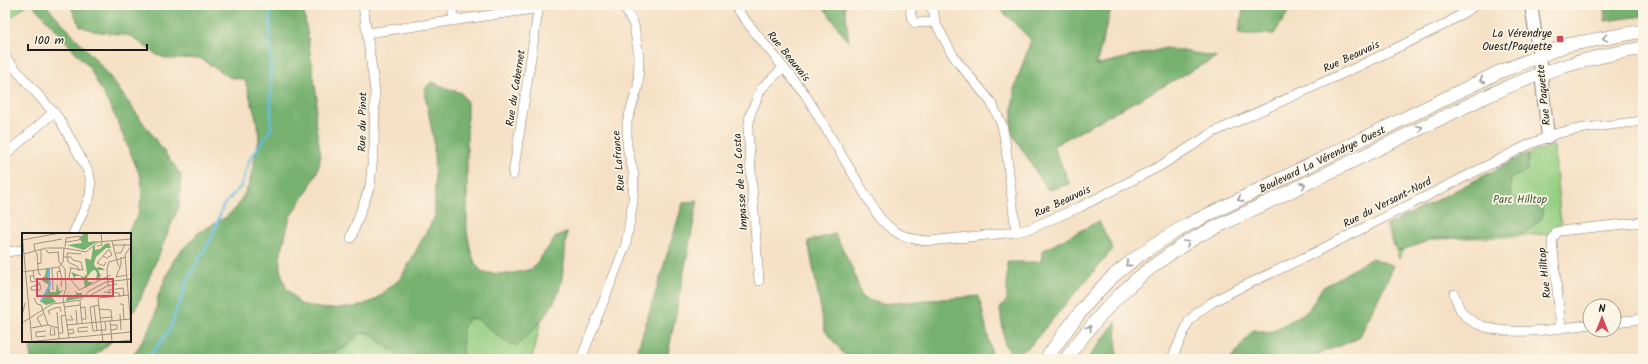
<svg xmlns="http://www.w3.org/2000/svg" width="1648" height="364" viewBox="0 0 1648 364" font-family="Kalam,sans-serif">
  <rect width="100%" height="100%" fill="#fcf5e5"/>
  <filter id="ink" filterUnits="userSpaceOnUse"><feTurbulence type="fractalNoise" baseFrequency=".025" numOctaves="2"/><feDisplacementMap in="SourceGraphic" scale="8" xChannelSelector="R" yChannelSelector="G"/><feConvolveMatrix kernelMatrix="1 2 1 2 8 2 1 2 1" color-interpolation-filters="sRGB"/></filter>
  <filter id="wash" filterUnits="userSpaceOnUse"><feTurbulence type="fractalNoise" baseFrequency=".012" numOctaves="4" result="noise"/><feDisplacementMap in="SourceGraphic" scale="16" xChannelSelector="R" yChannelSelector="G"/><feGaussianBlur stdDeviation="0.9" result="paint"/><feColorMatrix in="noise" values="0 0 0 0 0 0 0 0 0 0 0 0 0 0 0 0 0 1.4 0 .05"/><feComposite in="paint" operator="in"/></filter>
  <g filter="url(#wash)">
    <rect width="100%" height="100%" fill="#f5e0c5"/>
    <g fill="#94ce81" stroke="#58754e">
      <polygon points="5,5 26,5 5,23"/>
      <polygon points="1554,146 1561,226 1548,234 1507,237 1407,240 1399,258 1386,226 1532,152"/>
      <polygon points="476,318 509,344 518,345 541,321 532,359 462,359 463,328 467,319"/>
      <path d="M359,333H369L403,359H307C318,350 321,354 334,352C345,350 352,341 359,333Z"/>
    </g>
    <g fill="#77b16f" stroke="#4a6646">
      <polygon points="33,5 46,5 105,70 181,175 179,206 138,304 130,315 130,234 126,234 138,215 142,196 141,178 115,116 89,67"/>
      <path d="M70,5H303L317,99L315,120L320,151V162L317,172L308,190L290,217L280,257V269L286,288L300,304L324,309L356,307L375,300L401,278L435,216L434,141L424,90L431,82L461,93L467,102V231L471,252L475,263L483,273L509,274L532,269L556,237L567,232C564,255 565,282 554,302C545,319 531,332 518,345L509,344L476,318L467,319L463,328L462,359H403L369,333H359C352,341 345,350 334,352C321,354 318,350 307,359H131L146,335L155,317L158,296L175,257L198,233L226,217L237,207L249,185L259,140L258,126L245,80L229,77L200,58L168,59L157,55L131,36L94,31L80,26Z"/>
      <polygon points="822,5 845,5 849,43"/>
      <polygon points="996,5 1112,5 1096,65 1166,48 1217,57 1053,146 1070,184 1048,190 1011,132 1014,89 1031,40"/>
      <polygon points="1244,5 1293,5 1274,34 1238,34"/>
      <polygon points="1610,5 1643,5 1643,16 1605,21 1604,8"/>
      <polygon points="1528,153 1528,170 1510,179 1511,196 1521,201 1542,205 1542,218 1525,233 1436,238 1397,252 1389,225"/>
      <polygon points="698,200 667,359 635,359 683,203"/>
      <polygon points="1099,221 1113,249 1029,347 1013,356 1005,345 1000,309 1007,300 1007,262 1041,262 1042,251"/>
      <polygon points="835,234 853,270 862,298 882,304 979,296 993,359 721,359 847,358 825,331 808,241"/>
      <polygon points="1372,258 1394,266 1359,338 1306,359 1231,359 1253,330 1269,333 1308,311 1322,288"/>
      <polygon points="1116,322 1117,359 1087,359"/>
      <polygon points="30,341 112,341 91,359 31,359"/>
    </g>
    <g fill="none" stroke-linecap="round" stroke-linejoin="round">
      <polyline stroke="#61bddf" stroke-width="2.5" points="147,359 169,331 188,278 211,239 223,206 241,186 249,161 271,129 270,5"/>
    </g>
  </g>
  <g filter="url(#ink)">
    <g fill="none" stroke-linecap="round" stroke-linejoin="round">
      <defs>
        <g id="minor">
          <polyline points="452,5 454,21"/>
          <path d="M733,5L805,94L877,214C891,233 907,240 930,241L1016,232L1029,229L1080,207L1160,166L1214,132L1357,67L1444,25L1476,5"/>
          <path d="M913,5C909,12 910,17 915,23L935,22"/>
          <polyline points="930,5 934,13 935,22 950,50 957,61 991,102 1002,125 1005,140 1016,232"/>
          <polyline points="368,33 540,8"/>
          <polyline points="5,57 60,120 89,173 91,184 90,196 73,234"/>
          <polyline points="5,155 54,112"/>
          <polyline points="513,175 539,5"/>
          <polyline points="351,238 370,186 374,146 375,91 363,5"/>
          <polyline points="5,252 23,250"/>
          <polyline points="759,281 748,131 750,115 761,89 783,68"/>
          <path d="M1454,294C1456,299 1458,306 1461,311C1484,343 1557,329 1590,324"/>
          <polyline points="1614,322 1643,319"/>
          <polyline points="1561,328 1552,240 1556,233 1560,231 1643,222"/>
          <polyline points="1173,356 1189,321 1198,312 1211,303 1231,292 1316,252 1528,145 1558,133 1585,128 1643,121"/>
          <polyline points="581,359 626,244 633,201 634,175 627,146 627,122 638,87 639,57 634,25 623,5"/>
        </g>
        <polyline id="tertiary" points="1531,5 1539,56 1548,137"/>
        <g id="secondary">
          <path d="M1046,359C1065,332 1084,305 1107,282C1131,259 1159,241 1187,225L1497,73L1567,45L1643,31"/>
          <path d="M1066,359C1106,304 1139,271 1198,236L1485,97C1535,73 1588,57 1643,48"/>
        </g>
      </defs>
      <use href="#minor" stroke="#887e70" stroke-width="10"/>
      <use href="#tertiary" stroke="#887e70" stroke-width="14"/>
      <use href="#secondary" stroke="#887e70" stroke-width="14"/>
      <use href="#minor" stroke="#fff" stroke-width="9"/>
      <use href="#tertiary" stroke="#fff" stroke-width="12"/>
      <use href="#secondary" stroke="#fff" stroke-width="13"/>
    </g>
    <defs><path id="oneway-chevron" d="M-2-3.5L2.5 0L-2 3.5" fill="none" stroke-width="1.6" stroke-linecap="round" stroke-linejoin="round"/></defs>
    <g stroke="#999">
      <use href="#oneway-chevron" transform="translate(1605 38) rotate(170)"/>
      <use href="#oneway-chevron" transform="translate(1482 80) rotate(156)"/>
      <use href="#oneway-chevron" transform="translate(1420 128) rotate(-26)"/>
      <use href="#oneway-chevron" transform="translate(1303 185) rotate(-26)"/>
      <use href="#oneway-chevron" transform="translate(1240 199) rotate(154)"/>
      <use href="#oneway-chevron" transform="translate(1187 243) rotate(-30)"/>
      <use href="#oneway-chevron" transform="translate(1128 264) rotate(140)"/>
      <use href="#oneway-chevron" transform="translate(1089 328) rotate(-52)"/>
    </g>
  </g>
  <rect fill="#d1495b" stroke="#fcf5e5" stroke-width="1.5" x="1556" y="35" width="8" height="8" rx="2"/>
  <g text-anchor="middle" stroke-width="3.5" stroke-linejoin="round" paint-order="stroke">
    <g font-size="11" fill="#1c1c1c" stroke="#fcf5e5" text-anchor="end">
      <text x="1552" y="37">La Vérendrye<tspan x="1552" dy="13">Ouest/Paquette</tspan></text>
    </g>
    <g font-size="11" fill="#1c1c1c" stroke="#fcf5e5">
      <text transform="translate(789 56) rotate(51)" y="4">Rue Beauvais</text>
      <text transform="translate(1351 56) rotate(-25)" y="4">Rue Beauvais</text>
      <text transform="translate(515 88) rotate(-81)" y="4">Rue du Cabernet</text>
      <text transform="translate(1543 95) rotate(-96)" y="4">Rue Paquette</text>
      <text transform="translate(362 122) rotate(-89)" y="4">Rue du Pinot</text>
      <text transform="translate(1322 159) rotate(-26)" y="4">Boulevard La Vérendrye Ouest</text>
      <text transform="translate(618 161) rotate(-95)" y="4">Rue Lafrance</text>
      <text transform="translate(740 182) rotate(-94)" y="4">Impasse de La Costa</text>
      <text transform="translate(1062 201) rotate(-25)" y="4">Rue Beauvais</text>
      <text transform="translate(1387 202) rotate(-27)" y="4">Rue du Versant-Nord</text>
      <text transform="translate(1544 273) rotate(-96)" y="4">Rue Hilltop</text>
    </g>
    <g font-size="11" fill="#465a3f" stroke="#fcf5e5">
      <text x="1520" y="203">Parc Hilltop</text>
    </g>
  </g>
  <g transform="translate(22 233)">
    <rect width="109" height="109" fill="#f5e0c5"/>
    <path d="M62,0H66V9L76,8L62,17L45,12L60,10L58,6ZM87,10L89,15H84L74,24L72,31L74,35L77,34L80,35L83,37H76L79,43L74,48L75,40L73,37L70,38L65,44L66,49H71L63,55L62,48L58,43H53L54,48L49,39L62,44L65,41L63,25L69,27L71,14L73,12V17L78,16L83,11ZM24,36H28V59H34L35,50L37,58L41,57L35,64L29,63L34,69L24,72L18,68L27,52L18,46L23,43ZM47,55L46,62H54L53,57L55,60H60V65L44,68Z" fill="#77b16f"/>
    <path fill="none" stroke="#61bddf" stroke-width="2" d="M19,69L28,52L26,37"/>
    <path fill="none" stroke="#9e9281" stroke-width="1" d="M0,0L10,109M0,7L38,0M90,8L96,32L98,34M91,12H109M75,13L80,12L79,0M109,13L103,22L109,94M43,14L44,5L59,3L57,7L44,9M25,15H42M42,15L64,19L76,9L109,6M24,16L26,20L37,19M13,18L12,11L40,6M14,19L15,21L16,34V35L17,41L19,42L17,41M36,19L37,29L43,36L44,55L41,65L47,105M94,20H99L103,11M2,21L24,15M81,23L85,25L90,22L87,16L75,30L82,33L84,29M41,24H49L51,27L59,29L61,37L48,35M99,24V32L94,44L105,42M15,31L19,30V16M37,34L40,46L39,54M30,35L31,57M49,35L47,44L57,57L89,42M11,38L12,45L18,51V52L19,55L18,57H9V54L18,51M57,38L56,34L46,29L45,20L59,21M0,39L37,34L41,29L42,15M0,41V58M12,43H8L9,49L15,48M36,47L35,39L39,38M86,52L85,36L87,29L104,24M82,59L97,60L98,64M87,61V57L101,55L102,63M69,62L85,53L95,51M12,65L15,71L19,72L26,92L36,95M58,68L60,90M98,71H101L102,87M77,72L68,74L71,98L80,97M72,73L75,98M43,74L58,72M58,75L63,74L64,86H59M77,76L89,77L90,88M54,77L55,91M35,79L37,106M98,81L99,97M28,82L26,78L33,75L38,74L39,79M0,83L3,70M78,85L90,84M44,87H51L48,82M88,88L90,109M0,90L30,71L59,67L67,58L84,49L109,46M44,92L109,86M88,92H95V96L89,97M20,94L15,85L22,80M29,94L28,102H33L32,95M66,94L56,95V99L66,98M9,95L26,92M46,97L51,96L52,100L46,101M80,97H84L83,89M24,98L14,99V104L24,103M37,100H41L39,83L44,82M4,109L109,99M81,109L76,65L107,62M91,109L109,107"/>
    <path fill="#d1495b" fill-opacity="0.15" stroke="#d1495b" stroke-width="2" d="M15,46H91V63H15Z"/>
    <rect width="109" height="109" fill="none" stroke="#1c1c1c" stroke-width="2"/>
  </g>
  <rect width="1648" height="364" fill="none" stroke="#fcf5e5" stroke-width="20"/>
  <g transform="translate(1602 318)"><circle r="19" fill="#fcf5e5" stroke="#a29e95"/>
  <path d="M0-3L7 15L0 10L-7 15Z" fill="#d1495b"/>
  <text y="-6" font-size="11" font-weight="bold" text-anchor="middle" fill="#1c1c1c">N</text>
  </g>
  <path d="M28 44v6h119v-6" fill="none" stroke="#1c1c1c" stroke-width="2"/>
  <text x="34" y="44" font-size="12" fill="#1c1c1c" stroke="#fcf5e5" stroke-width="3" paint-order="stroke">100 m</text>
</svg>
